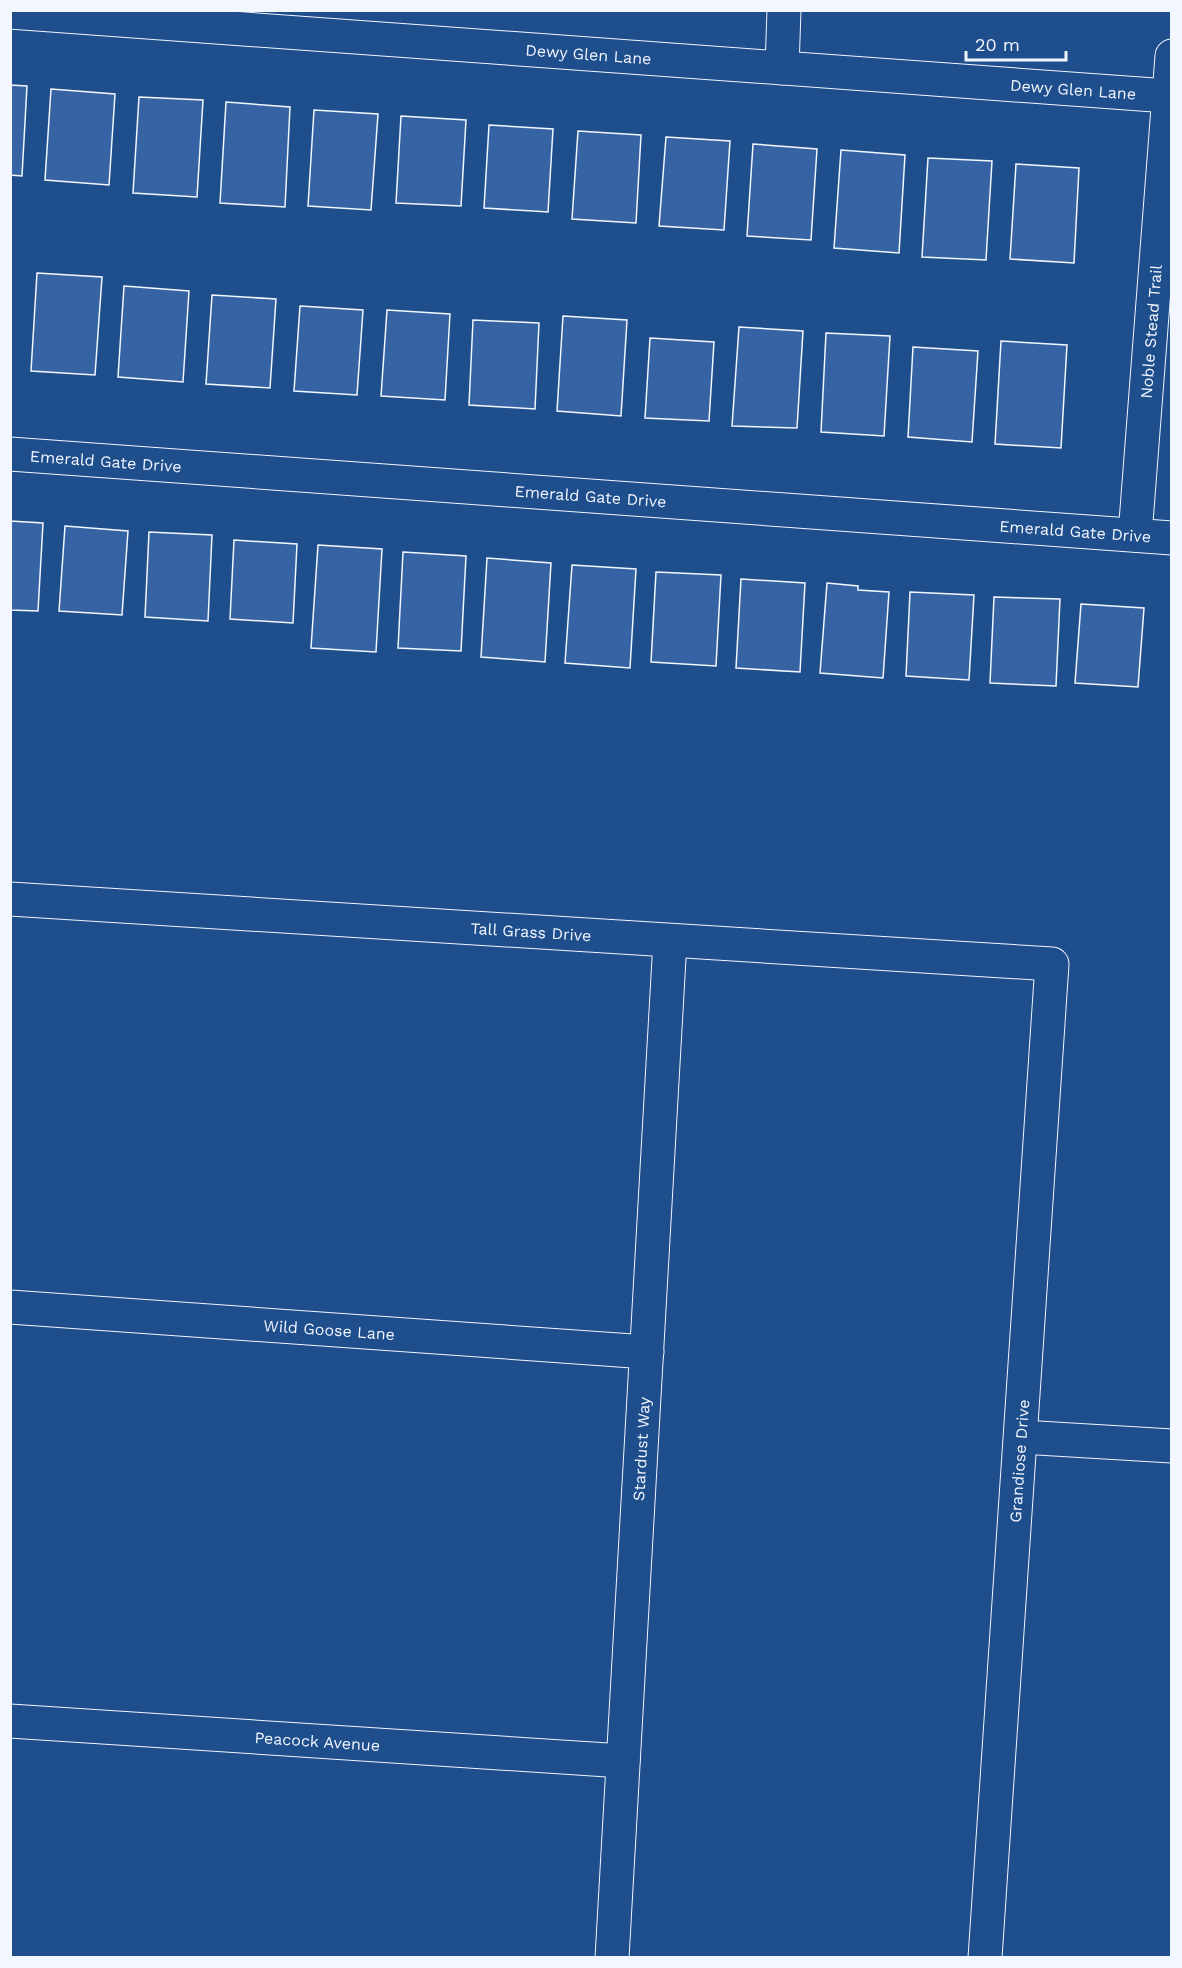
<svg xmlns="http://www.w3.org/2000/svg" width="1182" height="1968" viewBox="0 0 1182 1968" font-family="'Work Sans',sans-serif">
  <rect width="100%" height="100%" fill="#1f4e8c"/>
  <g fill="#3563a3" stroke="#f2f6ff" stroke-width="1.5">
    <polygon points="10,85 27,86 22,176 10,175"/>
    <polygon points="51,89 115,94 109,185 45,180"/>
    <polygon points="139,97 203,100 197,197 133,193"/>
    <polygon points="226,102 290,107 285,207 220,203"/>
    <polygon points="314,110 378,114 371,210 308,206"/>
    <polygon points="401,116 466,120 461,206 396,203"/>
    <polygon points="489,125 553,129 548,212 484,208"/>
    <polygon points="578,131 641,135 636,223 572,219"/>
    <polygon points="666,137 730,141 724,230 659,226"/>
    <polygon points="753,144 817,149 811,240 747,236"/>
    <polygon points="841,150 905,155 899,253 834,248"/>
    <polygon points="928,158 992,161 986,260 922,257"/>
    <polygon points="1016,164 1079,168 1074,263 1010,259"/>
    <polygon points="37,273 102,277 95,375 31,371"/>
    <polygon points="124,286 189,291 183,382 118,377"/>
    <polygon points="212,295 276,299 270,388 206,384"/>
    <polygon points="300,306 363,310 357,395 294,391"/>
    <polygon points="387,310 450,314 445,400 381,396"/>
    <polygon points="563,316 627,320 621,416 557,411"/>
    <polygon points="473,320 539,323 535,409 469,405"/>
    <polygon points="739,327 803,331 797,428 732,426"/>
    <polygon points="826,333 890,336 884,436 821,432"/>
    <polygon points="650,338 714,342 709,421 645,418"/>
    <polygon points="1001,341 1067,345 1061,448 995,444"/>
    <polygon points="913,347 978,351 972,442 908,437"/>
    <polygon points="10,521 43,523 38,611 10,610"/>
    <polygon points="65,526 128,531 122,615 59,611"/>
    <polygon points="149,532 212,535 208,621 145,617"/>
    <polygon points="234,540 297,544 293,623 230,619"/>
    <polygon points="318,545 382,549 376,652 311,648"/>
    <polygon points="403,552 466,556 461,651 398,648"/>
    <polygon points="487,558 551,563 545,662 481,657"/>
    <polygon points="572,565 636,569 630,668 565,663"/>
    <polygon points="656,572 721,575 716,666 651,662"/>
    <polygon points="741,579 805,583 800,672 736,668"/>
    <polygon points="827,583 858,586 858,590 889,592 883,678 820,673"/>
    <polygon points="910,592 974,595 969,680 906,676"/>
    <polygon points="994,597 1060,599 1056,686 990,683"/>
    <polygon points="1081,604 1144,608 1138,687 1075,683"/>
  </g>
  <g fill="none" stroke-linecap="round" stroke-linejoin="round">
    <defs>
      <g id="minor">
        <path id="s1" d="M10,12L1168,96"/>
        <polyline points="782,68 784,10"/>
        <path id="s2" d="M10,454L1172,538"/>
        <path id="s3" d="M1135,535L1172,56"/>
        <path id="s4" d="M10,899L1052,964L985,1958"/>
        <path id="s5" d="M10,1307L647,1352"/>
        <polyline points="1021,1437 1172,1446"/>
        <path id="s6" d="M10,1721L623,1761"/>
        <path id="s7" d="M612,1958L670,941"/>
      </g>
    </defs>
    <use href="#minor" stroke="#f2f6ff" stroke-width="35"/>
    <use href="#minor" stroke="#1f4e8c" stroke-width="33"/>
  </g>
  <g text-anchor="middle" stroke-width="4.5" stroke-linejoin="round" paint-order="stroke">
    <g font-size="16" fill="#f2f6ff" stroke="#1f4e8c">
      <text dy="6" stroke="none"><textPath href="#s1" startOffset="580">Dewy Glen Lane</textPath></text>
      <text dy="6" stroke="none"><textPath href="#s1" startOffset="1066">Dewy Glen Lane</textPath></text>
      <text dy="6" stroke="none"><textPath href="#s3" startOffset="204">Noble Stead Trail</textPath></text>
      <text dy="6" stroke="none"><textPath href="#s2" startOffset="96">Emerald Gate Drive</textPath></text>
      <text dy="6" stroke="none"><textPath href="#s2" startOffset="582">Emerald Gate Drive</textPath></text>
      <text dy="6" stroke="none"><textPath href="#s2" startOffset="1068">Emerald Gate Drive</textPath></text>
      <text dy="6" stroke="none"><textPath href="#s4" startOffset="522">Tall Grass Drive</textPath></text>
      <text dy="6" stroke="none"><textPath href="#s5" startOffset="320">Wild Goose Lane</textPath></text>
      <text dy="6" stroke="none"><textPath href="#s7" startOffset="510">Stardust Way</textPath></text>
      <text transform="translate(1019 1461) rotate(-86)" y="6">Grandiose Drive</text>
      <text dy="6" stroke="none"><textPath href="#s6" startOffset="308">Peacock Avenue</textPath></text>
    </g>
  </g>
  <rect width="1182" height="1968" fill="none" stroke="#f2f6ff" stroke-width="24"/>
  <path d="M966 51v9h100v-9" fill="none" stroke="#f2f6ff" stroke-width="3"/>
  <text x="975" y="51" font-size="18" fill="#f2f6ff" stroke="#1f4e8c" stroke-width="4.5" paint-order="stroke">20 m</text>
</svg>
